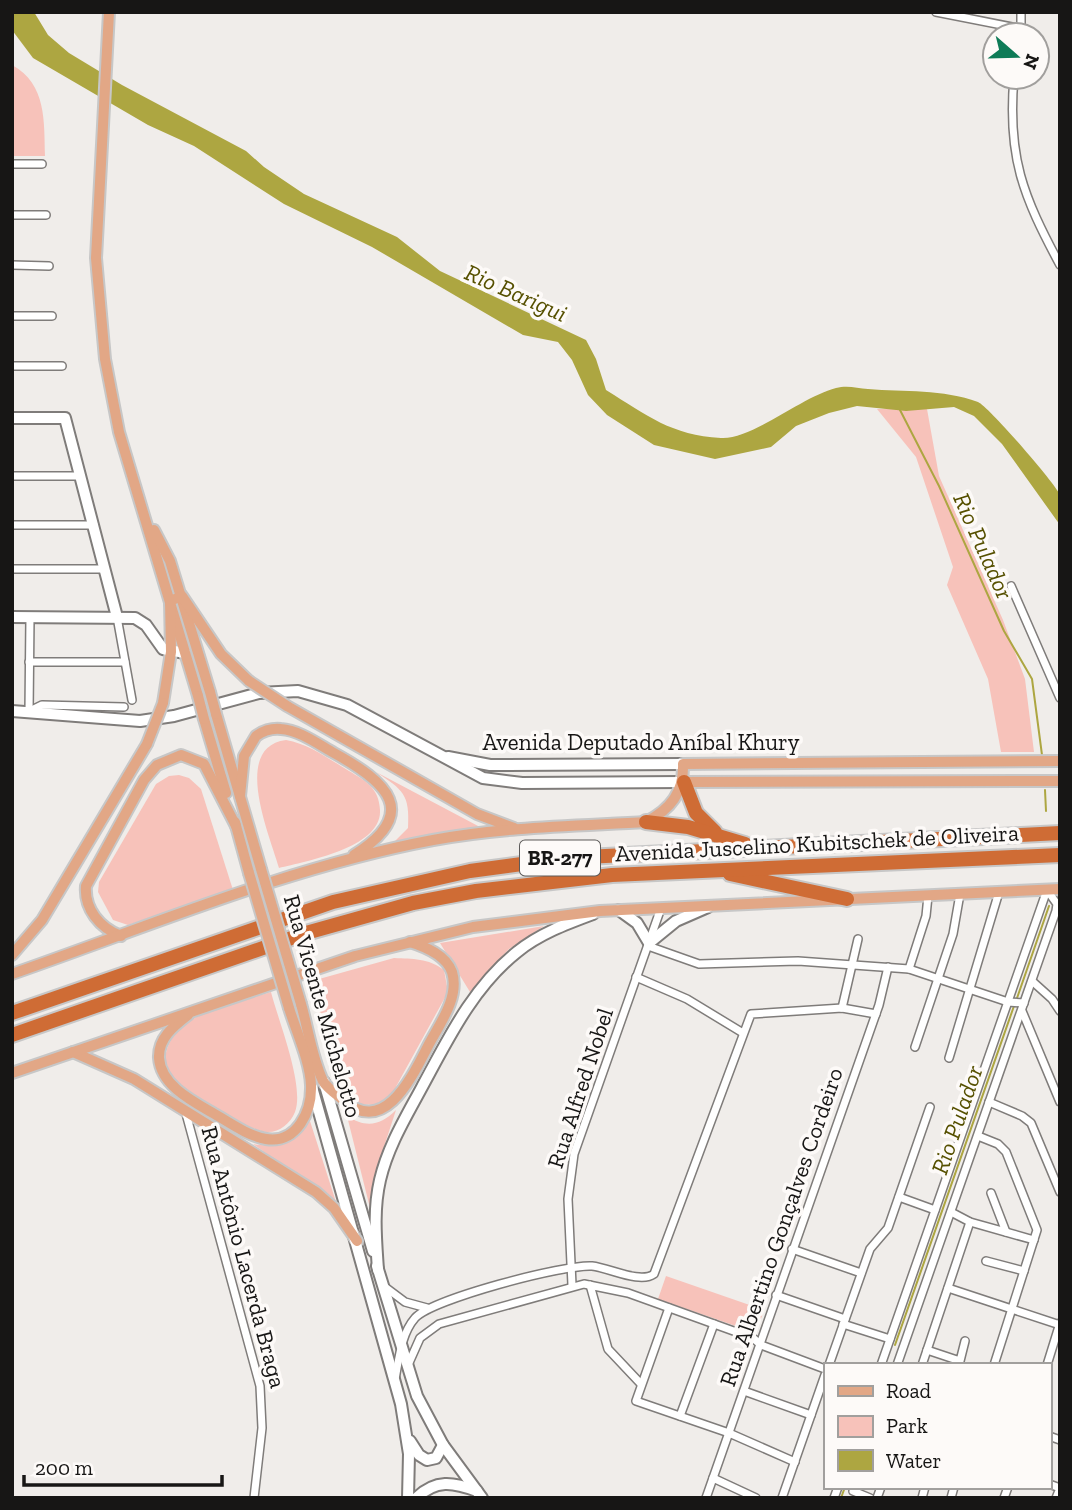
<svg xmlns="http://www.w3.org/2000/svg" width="1072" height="1510" viewBox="0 0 1072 1510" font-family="'Zilla Slab',serif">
  <rect width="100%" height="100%" fill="#f0edea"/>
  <g fill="#f7c2ba">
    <path d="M12,65C47,84 44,122 45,156H12Z"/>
    <polygon points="877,409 927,409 939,476 1003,620 1025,679 1034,752 1001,752 988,679 947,585 953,567 916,457"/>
    <path d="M286,740C309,744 329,759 349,771C366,781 379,788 380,810C382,848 306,861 279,868C270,836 231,747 286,740Z"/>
    <path d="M376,772L480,827L393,843L408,828C410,794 403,790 376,772Z"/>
    <polygon points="179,775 189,778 201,789 233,890 128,925 113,920 98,892 99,882 156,784 169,776"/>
    <polygon points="544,926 509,949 470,992 440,943"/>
    <path d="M394,958C413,959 428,958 444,970L448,992L392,1094L375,1105L361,1104L335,1080L312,981Z"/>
    <path d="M271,992C278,1020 305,1086 295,1112C290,1124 279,1133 266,1132C246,1129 191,1098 177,1084C171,1077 168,1068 165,1060C169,1012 234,1004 271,992Z"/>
    <path d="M396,1110L381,1156L370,1208L347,1116C366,1128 380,1126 396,1110Z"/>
    <path d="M310,1121L336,1202L253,1144C280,1148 293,1142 310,1121Z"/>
    <polygon points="666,1276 764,1310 756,1333 658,1299"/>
  </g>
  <path fill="#ada641" d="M12,12H34L48,35L69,53L122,85L246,151L264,167L304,194L397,237L440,271L586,340L596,359L606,390C648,416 671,435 721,438C752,440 801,397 836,388C847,385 857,388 868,389C904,392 943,389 978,402C989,407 1052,480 1059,493C1062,501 1060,516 1060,525L1002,444L974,416L954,407L906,411L857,406L829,413L796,426L771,447L715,459L654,445L607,415L588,395L572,360L558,342L523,335L372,247L284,204L194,146L148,125L33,58L12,30Z"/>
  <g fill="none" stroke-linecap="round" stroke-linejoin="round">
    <g stroke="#ada641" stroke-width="2">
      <polyline points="900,410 939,486 1004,631 1032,679 1042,755"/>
      <polyline points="1045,790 1046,811"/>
      <polyline points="1016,1001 1049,906"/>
      <polyline points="895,1345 1014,1006"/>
      <polyline points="841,1498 845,1487"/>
    </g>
    <defs>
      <g id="street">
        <polyline points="936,12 1022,29"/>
        <polyline points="1021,35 1021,12"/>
        <path d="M1014,77C1007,157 1023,196 1060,265"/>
        <polyline points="12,164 42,164"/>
        <polyline points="12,215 46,215"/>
        <polyline points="12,265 49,266"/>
        <polyline points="12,316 52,316"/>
        <polyline points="12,366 62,366"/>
        <polyline points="12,476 81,476"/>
        <polyline points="12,525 94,525"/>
        <polyline points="12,569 105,569"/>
        <polyline points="1011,586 1060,698"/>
        <polyline points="117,617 132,700"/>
        <polyline points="29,662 125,662"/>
        <polyline points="30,711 42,705 124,707"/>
        <polyline points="29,712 30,617"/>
        <polyline points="648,946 699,964 798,961 909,969 1008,1002 1024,1003"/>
        <polyline points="909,969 926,916 928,896"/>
        <polyline points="636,977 687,999 743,1033"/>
        <polyline points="1032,981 1052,999 1060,1011"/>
        <polyline points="842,1008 858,939"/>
        <polyline points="1022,1011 1060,1102"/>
        <polyline points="915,1047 953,934 960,894"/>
        <polyline points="949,1058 999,892"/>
        <polyline points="989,1102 1022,1116 1031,1123 1060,1192"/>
        <polyline points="185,1110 260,1386 262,1428 254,1498"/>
        <polyline points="978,1136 998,1144 1006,1152 1037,1230 994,1365"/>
        <polyline points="991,1193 1006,1232"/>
        <polyline points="899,1197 935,1210"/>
        <polyline points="951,1212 970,1222 1034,1240"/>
        <polyline points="792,1249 861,1273"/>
        <polyline points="986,1261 1024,1271"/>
        <polyline points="572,1285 568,1199 574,1154 661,908"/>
        <polyline points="590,1285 608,1349 641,1384"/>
        <polyline points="385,1287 405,1302 427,1308"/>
        <polyline points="948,1288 1060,1325"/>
        <polyline points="776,1295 845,1319"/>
        <polyline points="669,1308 636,1401 729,1433 795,1462"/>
        <polyline points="843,1324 890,1339"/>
        <polyline points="927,1350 960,1361 965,1341"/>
        <polyline points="408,1365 420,1338 439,1324 584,1284 628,1293 753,1338 761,1345 825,1369"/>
        <polyline points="829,1365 870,1249 888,1228 930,1107"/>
        <polyline points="881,1365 1047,890"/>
        <polyline points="897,1365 1056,911 1057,904 1047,890"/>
        <polyline points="922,1365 970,1222"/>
        <polyline points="1047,1365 1060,1323"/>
        <path d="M395,1379C399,1359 401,1334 415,1318C432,1299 565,1264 592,1266C610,1268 640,1284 654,1274L751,1014L842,1008L876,1014"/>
        <polyline points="744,1391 811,1415"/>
        <polyline points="680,1416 714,1324"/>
        <polyline points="1049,1436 1060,1440"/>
        <polyline points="713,1478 756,1498"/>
        <polyline points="1049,1484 1060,1488 1056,1498"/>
        <polyline points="853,1491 870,1498"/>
        <polyline points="706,1498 879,1005 888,967"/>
        <polyline points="782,1498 825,1375"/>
        <polyline points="834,1498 838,1487"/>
        <polyline points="877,1498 881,1487"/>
        <polyline points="922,1498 925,1487"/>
        <polyline points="951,1498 954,1487"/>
        <polyline points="1004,1498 1008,1487"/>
      </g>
      <g id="secondary">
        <polyline points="12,418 65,418 117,617"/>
        <polyline points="12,617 135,618 146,625 163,649 185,653"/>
        <polyline points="12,711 140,721 174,716 259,693 298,691 347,705 483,778 522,783 684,782"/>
        <polyline points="448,757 490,765 683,764"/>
        <polyline points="619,910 637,923 649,943 676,921 708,907"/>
        <polyline points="324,1082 373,1251"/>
        <polyline points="312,1087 401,1404 409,1454 408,1498"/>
        <polyline points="377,1266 417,1396 443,1445 482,1498"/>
        <path d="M378,1270C376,1240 373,1210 380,1180C388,1146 406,1117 422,1087C448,1039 473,987 517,952C539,934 566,924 593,914"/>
        <polyline points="410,1441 419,1455 427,1460 436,1458 443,1445"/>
        <path d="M416,1498C436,1479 453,1482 477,1491"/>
      </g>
      <g id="primary">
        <polyline points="109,12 96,258 105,359 119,432 198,696"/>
        <polyline points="154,530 170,561 210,692"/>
        <polyline points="163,703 171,652 170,601 182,596 221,654 249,681"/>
        <polyline points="287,706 477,814 514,828"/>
        <polyline points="216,714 261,869"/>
        <polyline points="204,719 226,793"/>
        <polyline points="684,782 1060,781"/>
        <path d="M240,796L244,756L256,736C263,731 271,728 281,729C299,730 318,744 334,753C387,782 421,813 354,855"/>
        <polyline points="235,822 249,873"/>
        <path d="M121,936C100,928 84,909 86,886L144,780L157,765L181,755L204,764L236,826"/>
        <polyline points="12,955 42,920 147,744"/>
        <path d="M12,974C150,926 289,867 433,840C503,827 575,826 646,822C671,809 684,792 683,764L1060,761"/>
        <path d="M301,1004C308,1028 312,1058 323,1081C327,1088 336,1094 342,1099C384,1138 412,1077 428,1046C439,1025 460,997 452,972C446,955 426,947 410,942"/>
        <path d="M188,1015C174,1026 158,1038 159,1058C161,1087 196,1103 218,1116C233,1125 249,1136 266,1139C297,1144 312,1111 311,1085C310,1061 296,1031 289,1008"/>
        <polyline points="73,1052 134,1079 316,1192 334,1208 357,1241"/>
        <polyline points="12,1073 355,956 473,927 600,911 1060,889"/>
      </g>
      <g id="highway">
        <polyline points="684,782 696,813 715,832"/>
        <polyline points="646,822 688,827 745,844"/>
        <polyline points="730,874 847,899"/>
        <polyline points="12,1013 333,902 470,871 566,858 1060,833"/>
        <polyline points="12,1035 306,933 413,903 476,891 612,875 1060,855"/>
      </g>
    </defs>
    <use href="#street" stroke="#7f7c7a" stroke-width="10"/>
    <use href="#secondary" stroke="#7f7c7a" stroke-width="14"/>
    <use href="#primary" stroke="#c7c7c7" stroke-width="14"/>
    <use href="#highway" stroke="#c7c7c7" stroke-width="18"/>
    <use href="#street" stroke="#fff" stroke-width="7"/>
    <use href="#secondary" stroke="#fff" stroke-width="10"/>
    <use href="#primary" stroke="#e2a786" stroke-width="10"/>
    <use href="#highway" stroke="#cf6c35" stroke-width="14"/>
    <defs>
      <g id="primary-bridge">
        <polyline points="249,681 287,706"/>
        <polyline points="210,692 216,714"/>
        <polyline points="198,696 204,719"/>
        <polyline points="147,744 163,703"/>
        <polyline points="261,869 301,1004"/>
        <polyline points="249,873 289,1008"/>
      </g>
    </defs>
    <use href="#primary-bridge" stroke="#c7c7c7" stroke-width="14" stroke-linecap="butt"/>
    <use href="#primary-bridge" stroke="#e2a786" stroke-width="10"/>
  </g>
  <g text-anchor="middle" stroke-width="7" stroke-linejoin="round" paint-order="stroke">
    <rect fill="#fdfaf8" stroke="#5c5a59" stroke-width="2" x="520" y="840.5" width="80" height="35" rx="5"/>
    <g font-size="21" font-weight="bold" fill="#171615">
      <text x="560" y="865">BR-277</text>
    </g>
    <g font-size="23" fill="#171615" stroke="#fdfaf8">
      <text x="641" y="750">Avenida Deputado Aníbal Khury</text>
      <text transform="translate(817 843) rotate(-3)" y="8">Avenida Juscelino Kubitschek de Oliveira</text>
      <text transform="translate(323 1006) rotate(74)" y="8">Rua Vicente Michelotto</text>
      <text transform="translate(580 1088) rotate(-72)" y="8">Rua Alfred Nobel</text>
      <text transform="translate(781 1227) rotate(-71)" y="8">Rua Albertino Gonçalves Cordeiro</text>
      <text transform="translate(244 1257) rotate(75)" y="8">Rua Antônio Lacerda Braga</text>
    </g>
    <g font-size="24" font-style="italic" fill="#565000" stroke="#fdfaf8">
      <text transform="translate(516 293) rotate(24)" y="8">Rio Barigui</text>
      <text transform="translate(983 546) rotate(66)" y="8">Rio Pulador</text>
      <text transform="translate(957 1120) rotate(-71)" y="8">Rio Pulador</text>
    </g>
  </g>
  <rect width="1072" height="1510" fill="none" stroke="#171615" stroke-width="28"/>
  <rect x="824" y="1363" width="228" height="126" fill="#fdfaf8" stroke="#a19f9d" stroke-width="2"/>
  <rect x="838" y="1386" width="35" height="10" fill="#e2a786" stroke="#a19f9d" stroke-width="2"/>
  <text x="886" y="1398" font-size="21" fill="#171615">Road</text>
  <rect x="838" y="1416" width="35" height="21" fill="#f7c2ba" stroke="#a19f9d" stroke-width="2"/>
  <text x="886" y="1433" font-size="21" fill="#171615">Park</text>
  <rect x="838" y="1450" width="35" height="21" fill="#ada641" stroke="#a19f9d" stroke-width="2"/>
  <text x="886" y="1468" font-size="21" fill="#171615">Water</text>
  <g transform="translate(1016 56) rotate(110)"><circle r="33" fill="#fdfaf8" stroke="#a19f9d" stroke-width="2"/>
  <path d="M0-5L12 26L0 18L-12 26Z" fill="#0e7b57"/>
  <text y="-10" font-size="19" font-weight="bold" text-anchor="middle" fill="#171615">N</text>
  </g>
  <path d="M24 1475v10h198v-10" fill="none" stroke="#171615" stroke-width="3.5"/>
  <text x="35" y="1475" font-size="21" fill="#171615" stroke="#fdfaf8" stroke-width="5" paint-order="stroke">200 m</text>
</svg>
